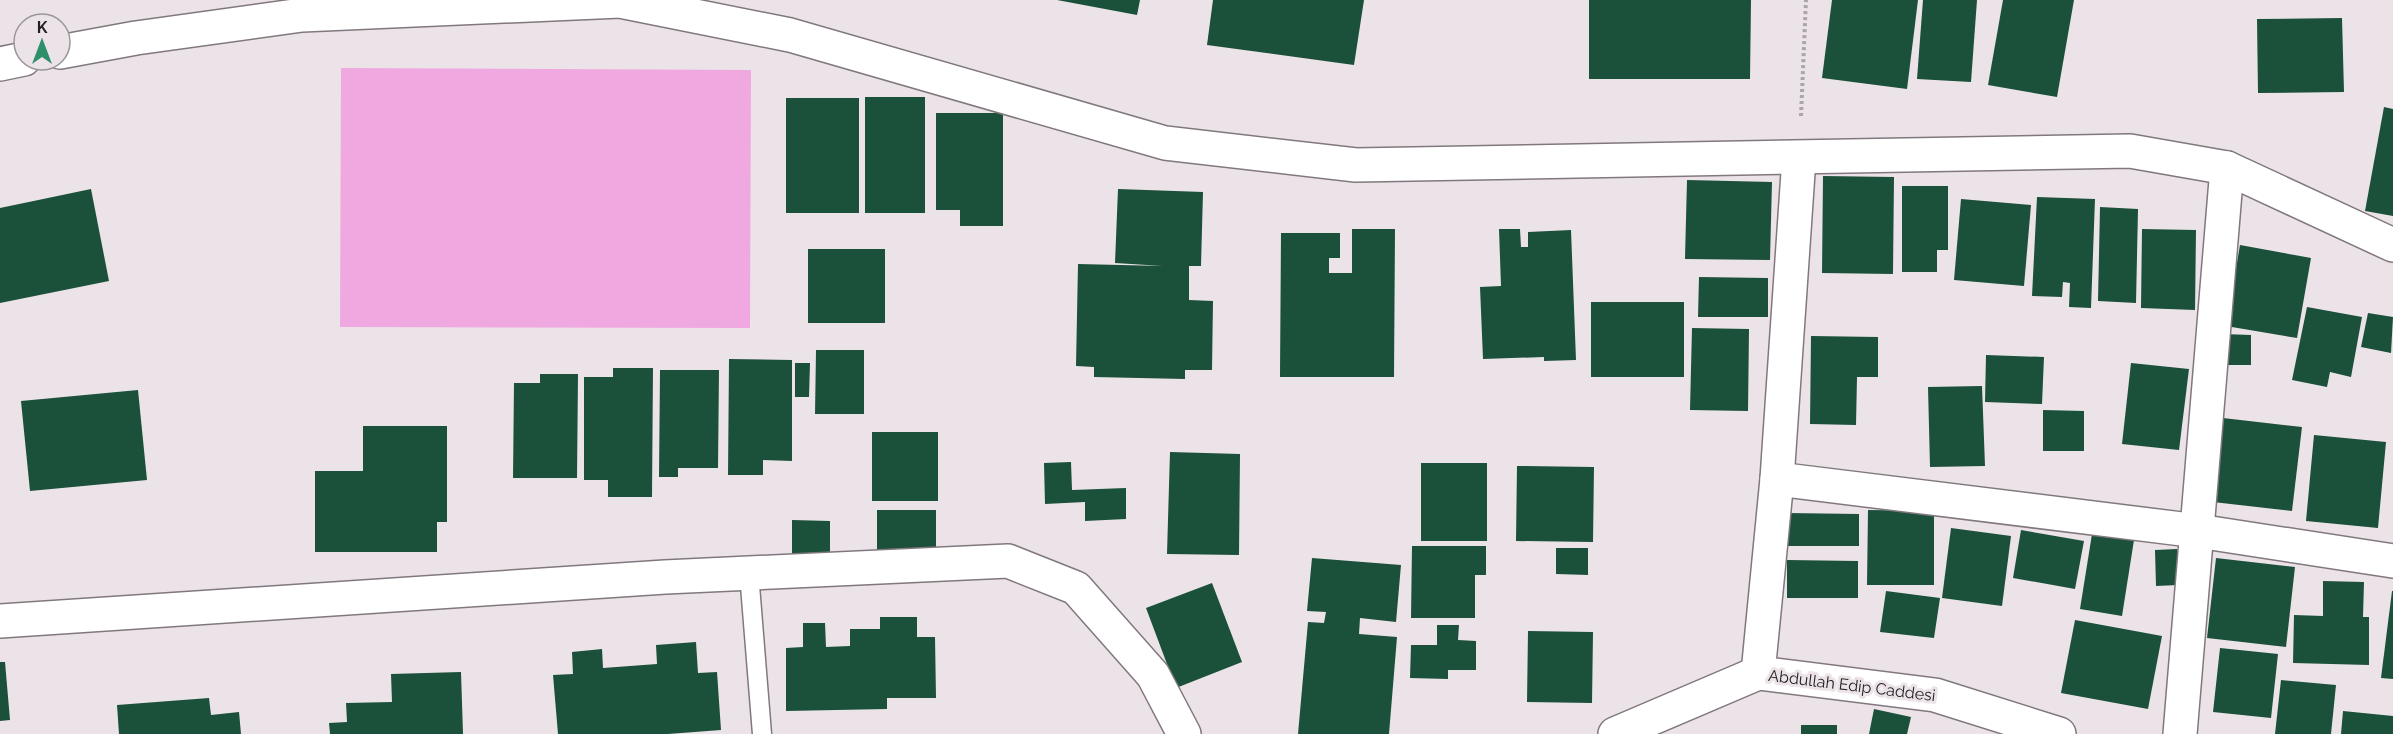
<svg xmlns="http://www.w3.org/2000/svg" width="2393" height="734" viewBox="0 0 2393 734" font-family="Raleway,sans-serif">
  <rect width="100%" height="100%" fill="#ece3e9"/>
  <polygon fill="#f0a9e0" points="341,68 751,70 750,328 340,327"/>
  <g fill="#1b503a">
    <polygon points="1057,0 1140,0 1137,15"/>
    <polygon points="1213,0 1364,0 1354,65 1207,45"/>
    <polygon points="1589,0 1751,0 1750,79 1589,79"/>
    <polygon points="1832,0 1918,0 1907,89 1822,78"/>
    <polygon points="1923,0 1977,0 1971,82 1917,79"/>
    <polygon points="2003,0 2074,0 2057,97 1988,85"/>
    <polygon points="2342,18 2344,92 2258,93 2257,19"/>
    <rect x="865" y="97" width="60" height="116"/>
    <rect x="786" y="98" width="73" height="115"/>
    <polygon points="2384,107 2393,109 2393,216 2365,211"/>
    <polygon points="936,113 1003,113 1003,226 960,226 960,210 936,210"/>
    <polygon points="1823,176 1894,177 1893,274 1822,273"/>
    <polygon points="1687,180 1772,182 1770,260 1685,259"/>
    <polygon points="1902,186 1948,186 1948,250 1937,250 1937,272 1902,272"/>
    <polygon points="91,189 109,281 0,303 0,208"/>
    <polygon points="1118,189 1203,192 1201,266 1189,266 1189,300 1213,301 1212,370 1185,370 1185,379 1094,377 1094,367 1076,366 1078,264 1163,266 1115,263"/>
    <polygon points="2037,197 2095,199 2091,308 2069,307 2070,283 2063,282 2062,297 2032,296"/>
    <polygon points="1961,199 2031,205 2024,286 1954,280"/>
    <polygon points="2100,207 2138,209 2136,303 2098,301"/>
    <polygon points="1352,229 1395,229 1394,377 1280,377 1281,233 1340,233 1340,258 1329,258 1329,273 1352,273"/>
    <polygon points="1499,229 1520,229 1521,247 1528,247 1528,232 1571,230 1576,360 1544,361 1544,357 1483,359 1480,287 1501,286"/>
    <polygon points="2142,229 2196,230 2195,310 2141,308"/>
    <polygon points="2240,245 2311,258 2297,338 2226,326"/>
    <rect x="808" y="249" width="77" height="74"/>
    <polygon points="1699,277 1768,278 1768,317 1698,317"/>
    <rect x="1591" y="302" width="93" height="75"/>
    <polygon points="2307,307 2362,317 2351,377 2330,372 2327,387 2292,380"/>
    <polygon points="2368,313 2393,317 2391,353 2361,347"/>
    <polygon points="1692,328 1749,329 1748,411 1690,410"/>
    <polygon points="2223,334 2251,335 2251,365 2222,365"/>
    <polygon points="1811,336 1878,337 1878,377 1857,377 1856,425 1810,424"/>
    <polygon points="816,350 864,350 864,414 815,414"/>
    <polygon points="1986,355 2044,357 2042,404 1985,402"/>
    <polygon points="729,359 792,360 792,461 763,460 763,475 728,475"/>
    <polygon points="795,363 810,363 809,397 795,397"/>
    <polygon points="2131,363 2189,369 2179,450 2122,444"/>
    <polygon points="613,368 653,368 652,497 608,497 608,480 584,480 584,377 613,377"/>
    <polygon points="660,370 719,370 718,468 678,468 678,477 659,477"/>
    <polygon points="540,374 578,374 577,478 513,478 514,383 540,383"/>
    <polygon points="1982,386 1985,466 1930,467 1928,387"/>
    <polygon points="138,390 147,480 30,491 21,401"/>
    <polygon points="2043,410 2084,411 2084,451 2043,451"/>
    <polygon points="2223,418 2302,427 2292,511 2213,502"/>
    <polygon points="363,426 447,426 447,522 437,522 437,552 315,552 315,471 363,471"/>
    <rect x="872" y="432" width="66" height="69"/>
    <polygon points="2314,435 2386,442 2378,528 2306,521"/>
    <polygon points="1170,452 1240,454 1239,555 1167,554"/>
    <polygon points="1071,462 1072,490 1126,488 1126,519 1085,521 1085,502 1045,504 1044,463"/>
    <rect x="1421" y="463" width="66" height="78"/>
    <polygon points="1517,466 1594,467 1593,542 1516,541"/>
    <rect x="877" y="510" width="59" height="46"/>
    <polygon points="1868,510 1934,511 1934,585 1867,585"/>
    <polygon points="1787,513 1859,514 1859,546 1787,546"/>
    <polygon points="792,520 830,521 830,558 792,558"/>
    <polygon points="1951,528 2011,536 2002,606 1942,598"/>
    <polygon points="2021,530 2084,541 2075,589 2013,578"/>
    <polygon points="2092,534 2134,540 2122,616 2080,609"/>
    <polygon points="1412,546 1486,546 1486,575 1475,575 1475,618 1411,618"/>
    <polygon points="1556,548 1588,548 1588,575 1556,574"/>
    <polygon points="2177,549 2178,585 2156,586 2155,550"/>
    <polygon points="1312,558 1401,565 1396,622 1360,618 1359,634 1397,637 1389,734 1298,734 1308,622 1324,623 1326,612 1307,611"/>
    <polygon points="2216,558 2295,567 2286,647 2207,638"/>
    <polygon points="1787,560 1858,561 1858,598 1787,598"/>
    <polygon points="2323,581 2364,582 2363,617 2369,617 2369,665 2293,663 2294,615 2323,616"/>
    <polygon points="1212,583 1242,662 1176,688 1146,608"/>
    <polygon points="1886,591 1940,598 1934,638 1880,632"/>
    <polygon points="2392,591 2393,591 2393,679 2381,678"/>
    <polygon points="880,617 917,617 917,637 935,637 936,698 887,698 887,709 786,711 786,648 803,647 803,623 825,623 826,647 850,646 850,629 880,629"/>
    <polygon points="2075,620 2162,636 2148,709 2061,693"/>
    <polygon points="1437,625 1459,625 1458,640 1476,641 1476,670 1448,670 1448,679 1410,678 1411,645 1437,645"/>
    <polygon points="1528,631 1593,632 1592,703 1527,702"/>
    <polygon points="696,642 698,673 717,672 721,730 668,734 558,734 553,675 573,674 572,652 602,649 603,668 657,664 656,645"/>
    <polygon points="2220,648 2278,654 2271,718 2213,712"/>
    <polygon points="0,662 5,662 10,720 0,721"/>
    <polygon points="461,672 463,734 330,734 329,723 347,722 346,703 392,702 391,674"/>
    <polygon points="2281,680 2336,685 2331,734 2275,734"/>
    <polygon points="209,698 211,715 239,712 241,734 119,734 117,705"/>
    <polygon points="1874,709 1911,717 1907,734 1869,734"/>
    <polygon points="2343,711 2393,716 2393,734 2341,734"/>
    <rect x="1801" y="725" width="36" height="9"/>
  </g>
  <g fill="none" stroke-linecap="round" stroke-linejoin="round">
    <defs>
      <polyline id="lane" points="749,573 762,734"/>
      <g id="street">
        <polyline points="60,52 136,38 302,15 620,1 790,35 1165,143 1356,165 2130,151 2227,168 2393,245"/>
        <polyline points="0,64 24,59"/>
        <polyline points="1777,479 1799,158"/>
        <polyline points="0,621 665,577 1008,561 1076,588 1153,675 1184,734"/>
        <polyline points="1758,673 1777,479 2198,531 2393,561"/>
        <polyline points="2180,734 2227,168"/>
      </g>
      <polyline id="secondary" points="1615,734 1758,673 1935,695 2059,734"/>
    </defs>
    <use href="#lane" stroke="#80787e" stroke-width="21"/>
    <use href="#street" stroke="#80787e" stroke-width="36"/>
    <use href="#secondary" stroke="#80787e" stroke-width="36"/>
    <polyline stroke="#aba4a9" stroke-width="4" stroke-dasharray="3 3" stroke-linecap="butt" points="1801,116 1806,0"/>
    <use href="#lane" stroke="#fff" stroke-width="18"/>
    <use href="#street" stroke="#fff" stroke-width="33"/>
    <use href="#secondary" stroke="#fff" stroke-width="33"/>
  </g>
  <g text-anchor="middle" stroke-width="6" stroke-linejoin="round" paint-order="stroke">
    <g font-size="16" fill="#232022" stroke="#ece3e9">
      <text transform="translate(1852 685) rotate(7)" y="6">Abdullah Edip Caddesi</text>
    </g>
  </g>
  <g transform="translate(42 42)"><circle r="28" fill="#ece3e9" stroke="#9c9599" stroke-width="1.5"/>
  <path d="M0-4.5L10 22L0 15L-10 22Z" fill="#2d906a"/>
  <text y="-9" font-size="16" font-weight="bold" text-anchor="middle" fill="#232022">K</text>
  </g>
</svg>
